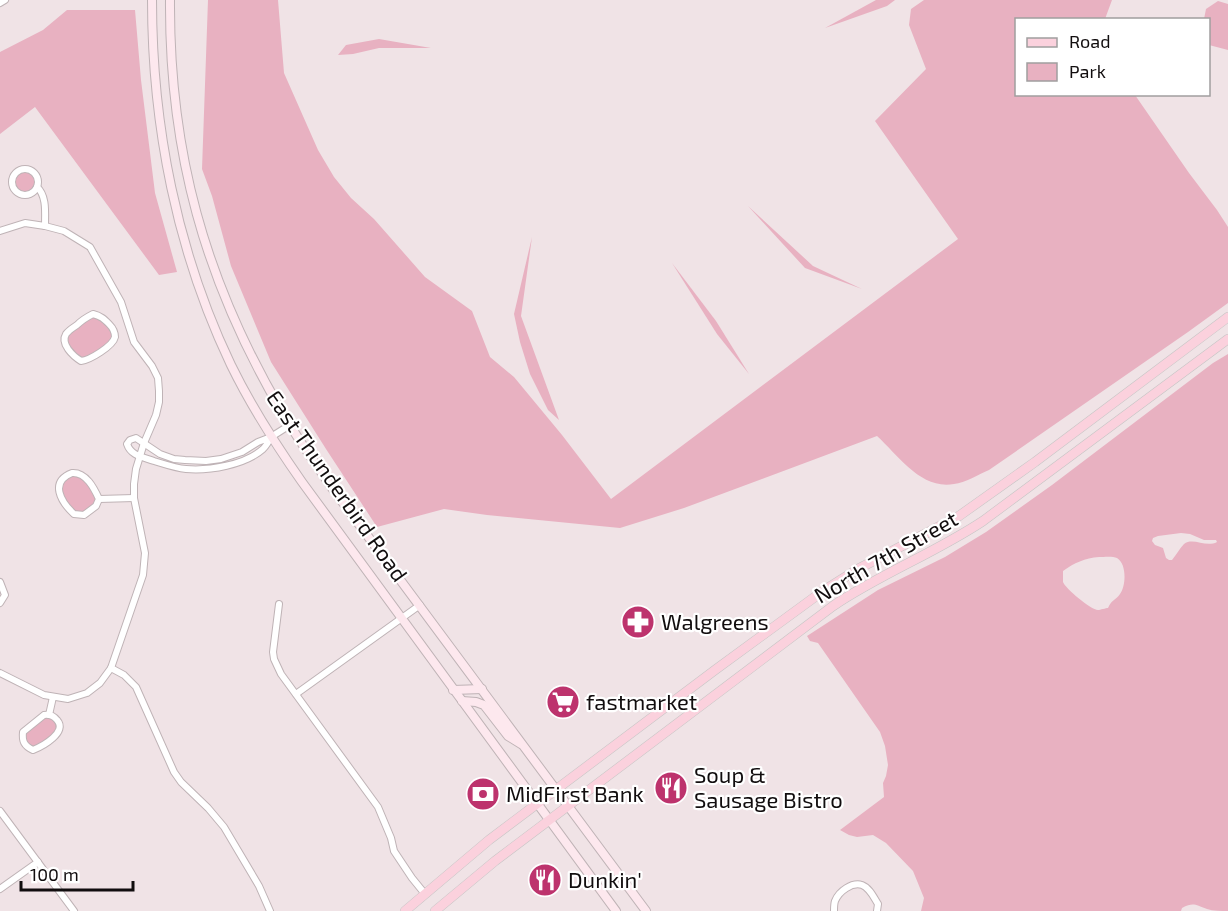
<svg xmlns="http://www.w3.org/2000/svg" width="1228" height="911" viewBox="0 0 1228 911" font-family="'Exo 2',sans-serif">
  <rect width="100%" height="100%" fill="#f0e3e6"/>
  <g fill="#e8b1c1" fill-rule="evenodd">
    <path d="M208,0H278L284,73L318,150L334,177L351,198L374,219L425,277L472,311L490,357L514,377L562,435L611,499L958,239L875,121L926,69L909,25L911,9L924,0H1112L1105,19L1016,20V94L1135,95L1189,173L1217,210L1228,227V303L1188,332L989,470C979,474 965,483 954,484C921,490 899,456 877,436L684,508L620,528L487,515L444,509L377,527L326,449L271,362L231,266L212,196L202,169Z"/>
    <polygon points="876,0 895,0 887,6 825,28"/>
    <polygon points="1218,1 1228,4 1228,50 1209,45 1208,20 1204,19 1206,9"/>
    <polygon points="67,10 135,10 141,80 155,193 177,272 159,275 35,107 0,134 0,52 43,30"/>
    <polygon points="379,39 431,48 379,48 353,54 338,55 346,45"/>
    <circle cx="25" cy="182" r="13"/>
    <polygon points="748,206 813,266 862,289 805,268"/>
    <polygon points="532,237 521,316 559,420 548,410 530,374 520,342 514,314"/>
    <polygon points="672,263 716,321 749,374 717,334"/>
    <polygon points="93,314 113,328 113,340 81,361 65,344 67,333"/>
    <path d="M1228,354V911C1221,911 1213,911 1207,909C1195,905 1194,902 1182,908L1181,911H921L924,898L913,871L886,843L873,835L857,837L849,835L840,830L884,797L883,783L886,776L888,765L885,746L880,732L818,643L810,641L807,636L878,590L945,557L986,532L1052,485L1213,363ZM1181,533L1190,534L1204,540H1216L1217,542C1206,548 1193,537 1184,544C1180,548 1176,555 1172,560H1169L1166,558L1163,548L1155,545L1152,541L1153,538L1158,536ZM1099,557C1104,557 1113,556 1117,558C1127,564 1126,586 1120,594C1116,600 1112,599 1108,608C1106,608 1100,610 1098,610C1091,610 1065,588 1063,582C1063,579 1063,574 1063,571C1074,563 1085,558 1099,557Z"/>
    <polygon points="77,473 97,495 96,506 78,515 60,496 59,485 67,475"/>
    <polygon points="54,717 58,731 38,748 28,747 23,732 38,718"/>
  </g>
  <g fill="none" stroke-linecap="round" stroke-linejoin="round">
    <defs>
      <g id="street">
        <polyline points="0,3 5,0"/>
        <circle cx="25" cy="182" r="13"/>
        <path d="M37,187C47,196 45,213 45,226"/>
        <polyline points="0,231 25,223 45,226 64,231 90,247 121,302 134,342 152,366 158,378 159,391 159,402 156,415 144,443 136,469 134,484 134,498 145,553 143,575 111,668 100,683 87,693 68,699 44,695 0,673"/>
        <path d="M93,314C101,316 104,319 109,324C113,328 115,331 115,337C113,346 90,360 81,361C73,356 60,344 66,334C69,330 74,327 77,325C82,320 87,317 93,314Z"/>
        <path d="M271,437C269,441 266,446 263,449C245,465 209,471 186,469C175,468 164,464 154,461C143,457 131,456 127,444L130,440L136,438L160,454L174,459L185,460L206,461L221,459L242,452L258,442L271,437L290,425"/>
        <path d="M72,473C86,472 94,488 99,499L96,506L84,515L74,514C61,502 49,482 72,473Z"/>
        <polyline points="99,499 134,498"/>
        <polyline points="0,582 5,595 0,603"/>
        <polyline points="279,604 273,652 274,659 281,674 378,807 391,838 394,851 412,878 425,894"/>
        <polyline points="111,668 124,675 136,687 174,772 181,782 208,808 224,827 259,886 270,911"/>
        <polyline points="296,694 420,605"/>
        <path d="M44,715C49,714 53,715 57,720C68,732 43,746 33,750C24,746 22,741 23,732Z"/>
        <polyline points="49,715 53,697"/>
        <polyline points="0,811 74,911"/>
        <polyline points="0,889 38,862"/>
        <path d="M834,911C834,908 834,904 835,901C839,891 852,882 862,885C870,888 874,898 878,904L877,911"/>
      </g>
      <g id="secondary">
        <path d="M152,0C152,126 177,252 231,365C251,406 276,445 302,482L616,911"/>
        <path d="M170,0C169,152 205,281 282,412C297,438 315,463 332,488L646,911"/>
        <polyline points="453,690 482,689"/>
        <polyline points="462,701 476,702 484,705 508,736 521,744"/>
      </g>
      <g id="primary">
        <polyline points="405,911 489,840 715,670 823,591 858,569 959,516 1035,462 1228,317"/>
        <path d="M435,911L495,861L833,606C880,574 935,553 983,521L1228,339"/>
      </g>
    </defs>
    <use href="#street" stroke="#bfb3b6" stroke-width="8"/>
    <use href="#secondary" stroke="#bfb3b6" stroke-width="10"/>
    <use href="#primary" stroke="#c6c5c5" stroke-width="10"/>
    <use href="#street" stroke="#fff" stroke-width="6"/>
    <use href="#secondary" stroke="#fde8ee" stroke-width="8"/>
    <use href="#primary" stroke="#fbd1dd" stroke-width="9"/>
  </g>
  <defs>
    <symbol id="pharmacy-disc" viewBox="-11 -11 22 22"><circle r="9.5" fill="#bd336d" stroke="#fff"/><path d="M-2-6h4v4h4v4h-4v4h-4v-4h-4v-4h4Z" fill="#fff"/></symbol>
    <symbol id="supermarket-disc" viewBox="-11 -11 22 22"><circle r="9.5" fill="#bd336d" stroke="#fff"/><path d="M-6-5.5h2.5l.6 2H6L4.5 2H-2.5L-4.4-4H-6ZM-1.5 3.2a1.3 1.3 0 1 0 .1 0ZM3 3.2a1.3 1.3 0 1 0 .1 0Z" fill="#fff"/></symbol>
    <symbol id="restaurant-disc" viewBox="-11 -11 22 22"><circle r="9.5" fill="#bd336d" stroke="#fff"/><path d="M-5-6h1v4h1v-4h1v4h1v-4h1v5L-1.5 .5V6h-2V.5L-5-1ZM5-6V6H3V1.5H1.5Q1.5-4 5-6Z" fill="#fff"/></symbol>
    <symbol id="bank-disc" viewBox="-11 -11 22 22"><circle r="9.5" fill="#bd336d" stroke="#fff"/><path d="M-6-4H6V4H-6ZM0-2.3a2.3 2.3 0 1 0 0 4.6a2.3 2.3 0 1 0 0-4.6Z" fill="#fff"/></symbol>
  </defs>
  <g fill-rule="evenodd">
    <use href="#pharmacy-disc" x="619" y="603" width="38" height="38"/>
    <use href="#supermarket-disc" x="544" y="683" width="38" height="38"/>
    <use href="#restaurant-disc" x="652" y="769" width="38" height="38"/>
    <use href="#bank-disc" x="464" y="775" width="38" height="38"/>
    <use href="#restaurant-disc" x="526" y="861" width="38" height="38"/>
  </g>
  <g text-anchor="middle" stroke-width="4.5" stroke-linejoin="round" paint-order="stroke">
    <g font-size="22" fill="#110d0e" stroke="#fff">
      <text transform="translate(337 486) rotate(55)" y="8">East Thunderbird Road</text>
      <text transform="translate(886 557) rotate(-30)" y="8">North 7th Street</text>
    </g>
    <g font-size="22" fill="#110d0e" stroke="#fff" text-anchor="start">
      <text x="661" y="630">Walgreens</text>
      <text x="586" y="710">fastmarket</text>
      <text x="694" y="783">Soup &amp;<tspan x="694" dy="25">Sausage Bistro</tspan></text>
      <text x="506" y="802">MidFirst Bank</text>
      <text x="568" y="888">Dunkin'</text>
    </g>
  </g>
  <rect x="1015" y="18" width="195" height="78" fill="#ffffff" stroke="#a09e9f" stroke-width="1.5"/>
  <rect x="1027" y="38" width="30" height="9" fill="#fbd1dd" stroke="#a09e9f" stroke-width="1.5"/>
  <text x="1069" y="48" font-size="18" fill="#110d0e">Road</text>
  <rect x="1027" y="63" width="30" height="18" fill="#e8b1c1" stroke="#a09e9f" stroke-width="1.5"/>
  <text x="1069" y="78" font-size="18" fill="#110d0e">Park</text>
  <path d="M21 881v9h112v-9" fill="none" stroke="#110d0e" stroke-width="3"/>
  <text x="30" y="881" font-size="18" fill="#110d0e" stroke="#ffffff" stroke-width="4.5" paint-order="stroke">100 m</text>
</svg>
